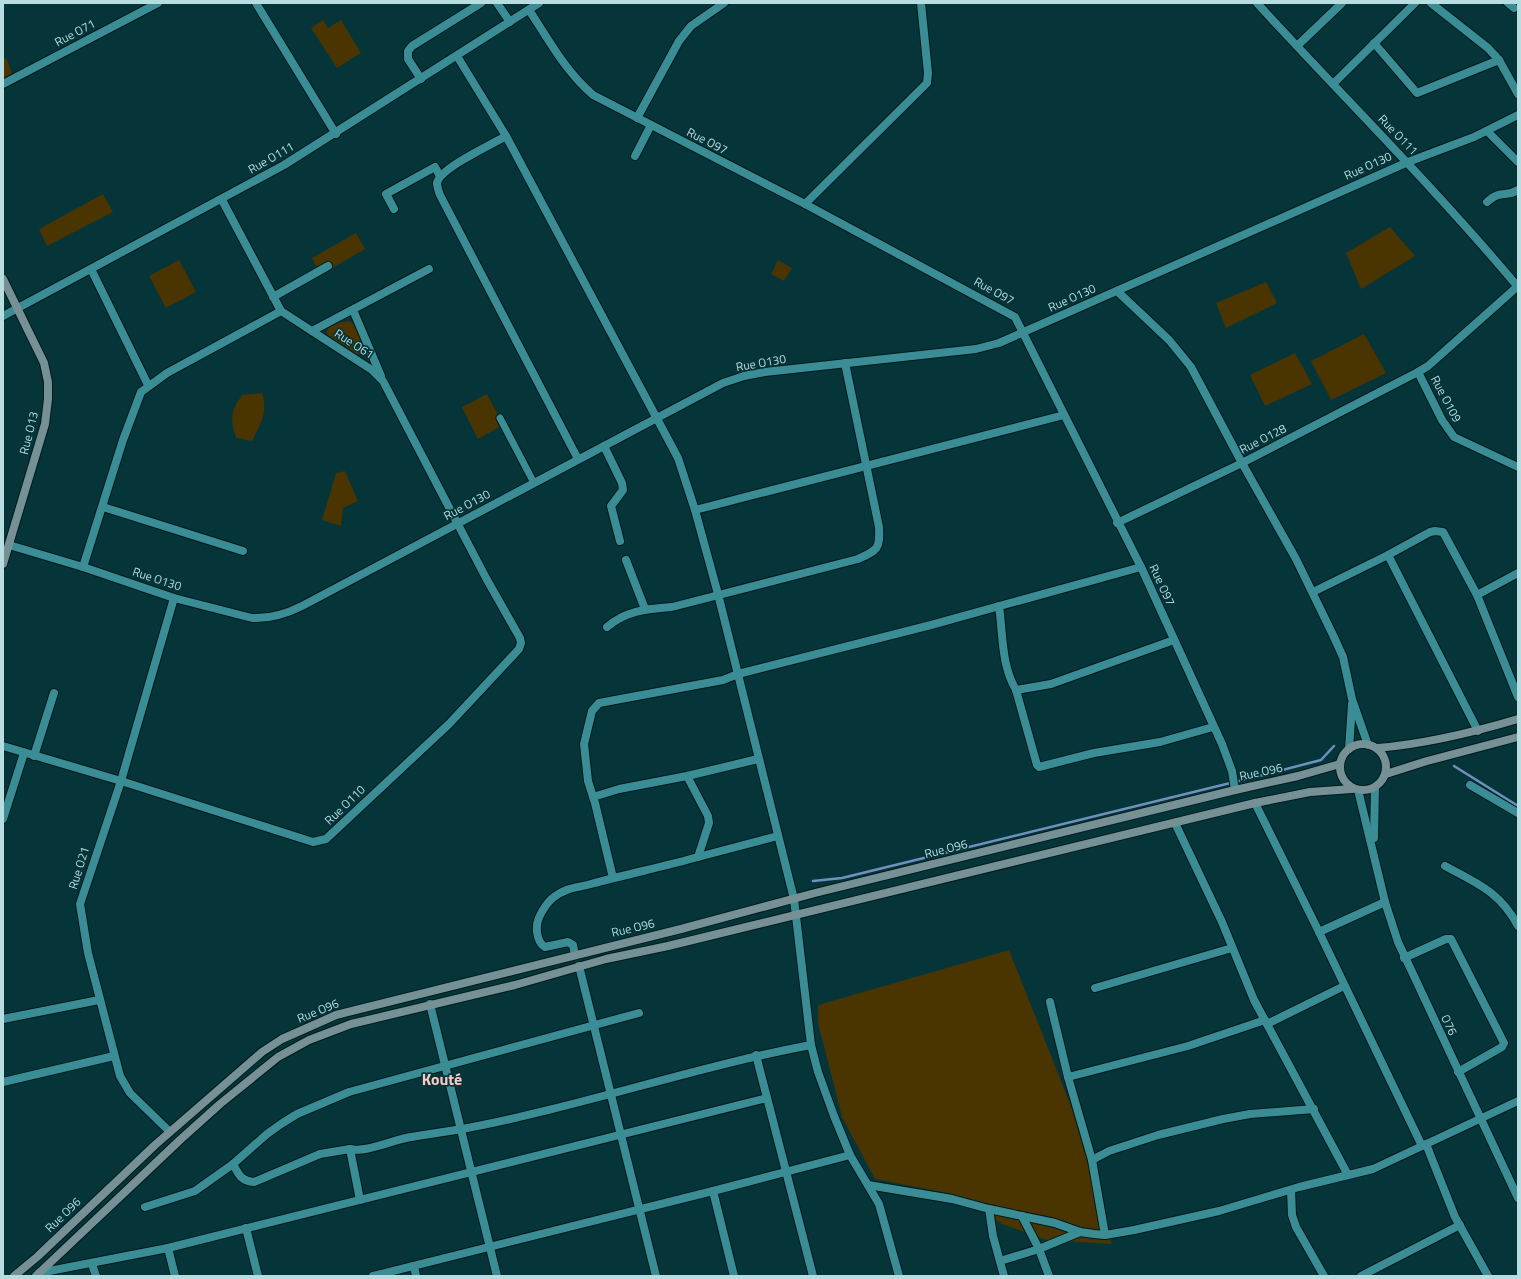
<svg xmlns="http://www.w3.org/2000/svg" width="1521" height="1279" viewBox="0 0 1521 1279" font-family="'Titillium Web',sans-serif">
  <rect width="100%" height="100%" fill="#053539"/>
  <g fill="#4a3400">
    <polygon points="323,20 328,28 341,20 361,53 337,68 311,28"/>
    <polygon points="3,56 7,60 12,73 3,79"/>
    <polygon points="103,194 113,212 47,246 39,229"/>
    <polygon points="1390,227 1415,256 1361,289 1346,253"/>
    <polygon points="356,233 365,249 332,268 329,264 318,270 312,258"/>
    <polygon points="179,260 196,292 166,308 149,276"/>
    <polygon points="778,260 792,268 784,281 771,274"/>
    <polygon points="1266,282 1277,303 1226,328 1216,303"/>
    <polygon points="350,321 358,328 365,344 360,353 354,355 326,336 328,327 340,322"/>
    <polygon points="1364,334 1386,373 1331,400 1311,361"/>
    <polygon points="1295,353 1312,384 1265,406 1250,375"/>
    <path d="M262,393C268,413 261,423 252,441L236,438C230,417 230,413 242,395Z"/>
    <polygon points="487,394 503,425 478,439 462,407"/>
    <polygon points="345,471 358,501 343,508 341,526 322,520 336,473"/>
    <polygon points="1009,950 1075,1116 1112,1244 1047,1240 1002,1224 952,1194 875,1179 842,1117 818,1023 818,1005"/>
  </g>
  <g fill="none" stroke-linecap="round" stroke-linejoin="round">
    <g stroke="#7091be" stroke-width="2.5">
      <polyline points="1454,766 1518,806"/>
      <polyline points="813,881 842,878 1263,775 1321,760 1334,746"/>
    </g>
    <defs>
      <polyline id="pedestrian" points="500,418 534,483"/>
      <g id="minor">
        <polyline points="256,3 336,134"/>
        <polyline points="497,3 510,22"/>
        <path d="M1257,3C1344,98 1435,188 1518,287"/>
        <polyline points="1431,3 1488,48 1499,60 1518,94"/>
        <polyline points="1508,3 1514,8"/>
        <path d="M529,10C549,40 565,71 593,95L805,204L1015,317L1141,567L1222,744L1232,771L1235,790"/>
        <polyline points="1374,43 1417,93 1499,60"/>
        <polyline points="1297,46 1342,3"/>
        <polyline points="457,56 506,136 678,458 695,510 718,594 794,899 811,1045 818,1072 834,1116 850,1155 879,1204 899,1276"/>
        <polyline points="421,79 408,59 408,51 412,46 481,3"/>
        <polyline points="3,84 158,3"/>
        <polyline points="1333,84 1415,3"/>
        <polyline points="637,118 679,41 691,26 724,3"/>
        <polyline points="1487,131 1518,162"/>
        <path d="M506,136C491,145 440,168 437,183C437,187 439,192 440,195L578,459"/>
        <polyline points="635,156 651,125"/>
        <path d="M1487,202C1502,189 1505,198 1518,190"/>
        <polyline points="805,204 927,83 928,73 921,3"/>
        <polyline points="394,209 386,194 435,167 440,176"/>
        <polyline points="91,269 148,385"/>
        <polyline points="273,297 328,266"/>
        <polyline points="353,310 381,376"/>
        <polyline points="3,316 284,165 539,3"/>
        <polyline points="312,331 429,269"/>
        <polyline points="1418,372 1442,420 1454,437 1518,467"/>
        <polyline points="604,446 622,483 623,490 611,506 620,541"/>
        <polyline points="103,507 243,551"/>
        <polyline points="695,510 1064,415"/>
        <polyline points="1117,523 1242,463 1418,372 1428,366 1518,286"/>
        <polyline points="1388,555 1430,532 1435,531 1443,532 1477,595 1518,697"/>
        <polyline points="626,560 645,609"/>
        <polyline points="83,567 123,440 141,392 167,373 281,311"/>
        <polyline points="1313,592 1388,555 1478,731"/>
        <polyline points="1477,595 1518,573"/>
        <path d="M999,606C1003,633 1001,665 1016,690L1037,765L1039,767L1094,753L1160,742L1213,727"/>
        <path d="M607,627C626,610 648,609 672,607L858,559C878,550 880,549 879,527L845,363"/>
        <polyline points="1016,690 1051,684 1174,640"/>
        <polyline points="3,746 121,781 313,842 326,839 449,724 519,649 521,643 520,638 486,578 383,381 372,370 281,311 222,200"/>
        <polyline points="34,756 54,693"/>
        <polyline points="1470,785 1518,813"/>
        <polyline points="593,797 619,789 687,776 758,759"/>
        <polyline points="1255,803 1319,932 1422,1146"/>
        <polyline points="3,819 24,753"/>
        <polyline points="1175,823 1222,922 1254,1000 1348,1175"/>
        <polyline points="698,857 778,836"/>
        <path d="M1445,866C1478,884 1500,892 1518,926"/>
        <polyline points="613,878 595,803 588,781 584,744 592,711 599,703 723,680 738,674 931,625 1141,567"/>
        <polyline points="1319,932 1385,902"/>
        <path d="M575,955L573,945L568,942L545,947C538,943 536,932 537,925C538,916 547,902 554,897C567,887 578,888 591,884C627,874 663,867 698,857L709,823L708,816L687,776"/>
        <polyline points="1404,958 1446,939 1451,939 1504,1043 1502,1047 1458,1072"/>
        <polyline points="579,966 656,1276"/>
        <polyline points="1095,988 1232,948"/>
        <polyline points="1050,1002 1068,1077 1092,1160 1105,1235"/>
        <polyline points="430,1004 497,1276"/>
        <polyline points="3,1019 99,1000"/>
        <polyline points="1267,1024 1344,986"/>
        <polyline points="756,1055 813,1276"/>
        <polyline points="1068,1077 1188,1046 1265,1020"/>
        <polyline points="3,1082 114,1056"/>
        <polyline points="169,1131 130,1093 120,1076 88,953 80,904 121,781 174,598"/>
        <polyline points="1426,1144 1455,1217 1488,1276"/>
        <path d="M350,1149C366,1153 392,1140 411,1137C428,1134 445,1132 462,1129C580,1107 693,1067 811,1045"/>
        <polyline points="1092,1160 1109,1151 1158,1135 1223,1119 1250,1114 1314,1109"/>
        <polyline points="868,1185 952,1199 989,1209 993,1236 1004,1276"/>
        <polyline points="1291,1190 1292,1215 1296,1227 1324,1276"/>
        <polyline points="713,1191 734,1276"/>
        <path d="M360,1200L350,1149L320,1154L254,1182C241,1181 239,1175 233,1164L267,1134L281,1124L297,1114L349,1092L639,1013"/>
        <polyline points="145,1207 195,1191 233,1164"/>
        <polyline points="989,1209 1055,1223 1080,1232 1094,1234 1105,1235 1134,1230 1219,1211 1299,1187 1373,1169 1518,1101"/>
        <polyline points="1022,1216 1039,1249 1049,1276"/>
        <polyline points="246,1228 258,1276"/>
        <polyline points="168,1248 175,1276"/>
        <polyline points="1000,1261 1039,1249 1080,1232"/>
        <polyline points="92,1264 96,1276"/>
        <polyline points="414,1266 416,1276"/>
        <polyline points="39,1273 168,1248 767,1098"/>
        <polyline points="373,1276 713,1191 850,1155"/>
        <polyline points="1361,1276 1460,1225"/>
      </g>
      <g id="tertiary">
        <polyline points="1117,291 1169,340 1191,367 1242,463 1296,559 1333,635 1343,657 1352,699 1368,745"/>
        <path d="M9,545L83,567L174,598L252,618C270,619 286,614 302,606L723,383L744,376L765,372L976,349L999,343L1408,162L1474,137L1518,115"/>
        <polyline points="1349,749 1352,704"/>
        <polyline points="1358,790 1385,902 1398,942 1518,1198"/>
        <polyline points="1374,838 1375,788"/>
      </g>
      <g id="secondary">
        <polyline points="3,279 44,363 48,382 48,399 45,424 3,564"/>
        <circle cx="1363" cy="767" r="23"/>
        <path d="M1377,748C1426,744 1471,733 1518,719"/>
        <polyline points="1386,774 1427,761 1518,737"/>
        <polyline points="14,1276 37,1257 155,1145 262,1052 282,1039 336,1015 681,929 815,893 1235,790 1298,776 1340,764"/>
        <polyline points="36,1276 181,1139 220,1104 278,1057 309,1040 351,1024 515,985 606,959 668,946 1255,803 1310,792 1352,789"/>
      </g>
    </defs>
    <use href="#pedestrian" stroke="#011a1d" stroke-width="9"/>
    <use href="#minor" stroke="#011a1d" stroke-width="10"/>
    <use href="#tertiary" stroke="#011a1d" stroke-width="10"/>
    <use href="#secondary" stroke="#011a1d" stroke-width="10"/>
    <use href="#pedestrian" stroke="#3a8d95" stroke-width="7"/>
    <use href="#minor" stroke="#3a8d95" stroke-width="8"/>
    <use href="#tertiary" stroke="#3a8d95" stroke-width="8"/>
    <use href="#secondary" stroke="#759195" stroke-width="8"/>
  </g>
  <g text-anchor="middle" stroke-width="3.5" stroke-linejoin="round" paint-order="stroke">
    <g font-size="12" fill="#b7dde0" stroke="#053539">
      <text transform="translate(75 33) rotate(-28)" y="4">Rue O71</text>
      <text transform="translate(1398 135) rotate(46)" y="4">Rue O111</text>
      <text transform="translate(707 141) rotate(27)" y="4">Rue O97</text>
      <text transform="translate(271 158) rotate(-30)" y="4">Rue O111</text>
      <text transform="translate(1368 166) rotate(-24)" y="4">Rue O130</text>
      <text transform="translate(994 291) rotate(29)" y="4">Rue O97</text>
      <text transform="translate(1072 298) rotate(-24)" y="4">Rue O130</text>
      <text transform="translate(354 344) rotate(33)" y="4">Rue O61</text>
      <text transform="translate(761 363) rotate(-10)" y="4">Rue O130</text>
      <text transform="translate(1446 399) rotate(62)" y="4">Rue O109</text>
      <text transform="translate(29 433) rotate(-76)" y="4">Rue O13</text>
      <text transform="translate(1263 439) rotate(-27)" y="4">Rue O128</text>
      <text transform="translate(467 505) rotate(-28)" y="4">Rue O130</text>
      <text transform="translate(157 579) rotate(18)" y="4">Rue O130</text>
      <text transform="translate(1162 585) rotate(65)" y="4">Rue O97</text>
      <text transform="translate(1261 772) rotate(-12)" y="4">Rue O96</text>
      <text transform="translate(345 805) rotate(-44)" y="4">Rue O110</text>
      <text transform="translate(946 849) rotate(-14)" y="4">Rue O96</text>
      <text transform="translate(79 868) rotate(-73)" y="4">Rue O21</text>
      <text transform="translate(633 928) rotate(-13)" y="4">Rue O96</text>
      <text transform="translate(318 1011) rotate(-22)" y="4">Rue O96</text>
      <text transform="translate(1449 1025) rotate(65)" y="4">O76</text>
      <text transform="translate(63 1215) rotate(-44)" y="4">Rue O96</text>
    </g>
    <g font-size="16" font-weight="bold" fill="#fdc9c5" stroke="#053539">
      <text x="442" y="1085">Kouté</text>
    </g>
  </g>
  <rect width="1521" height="1279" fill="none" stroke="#b7dde0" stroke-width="8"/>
</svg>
